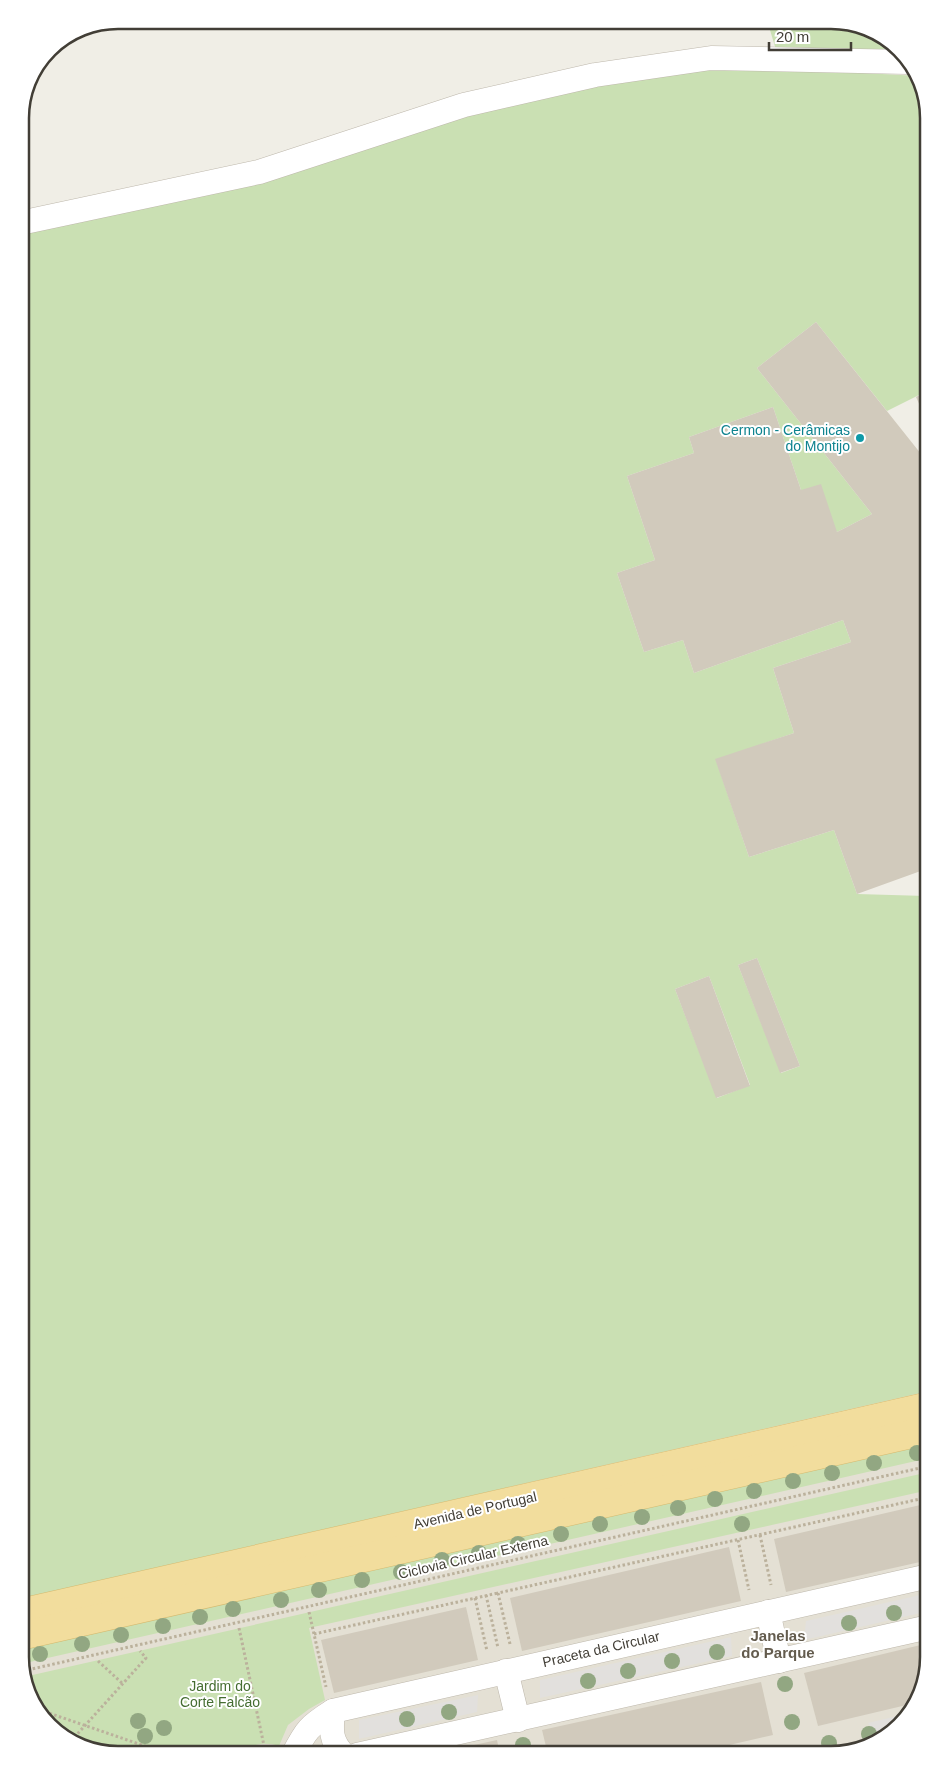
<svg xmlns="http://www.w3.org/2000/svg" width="949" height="1775" viewBox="0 0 949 1775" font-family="Helvetica,sans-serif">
  <rect width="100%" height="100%" fill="#f0eee6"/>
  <polygon fill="#e4e0d4" points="929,1394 929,1657 913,1711 869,1747 831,1755 112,1755 63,1738 28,1695 20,1657"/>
  <g fill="#cae0b3" fill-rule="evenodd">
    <polygon points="767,20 838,20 890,40 902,55 776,50"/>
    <path d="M696,64L919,76L921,80L929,118V390L887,411L816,322L757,368L872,514L837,532L801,490L773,407L689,437L694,453L627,476L655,560L617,573L644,652L683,640L694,673L843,620L851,642L773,668L794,733L716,760L749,857L834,830L857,894L926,896L929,903V1391L20,1599V234L491,105ZM757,958L800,1066L781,1073L738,965ZM709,976L750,1085L717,1098L675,989Z"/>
    <polygon points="929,1441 929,1458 21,1664 20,1647"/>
    <path d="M929,1472V1490L309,1628L325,1700L309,1709L288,1725L279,1746C264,1741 249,1744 237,1755H112L63,1738L34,1703C37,1694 37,1682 28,1676Z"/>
  </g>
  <g fill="#e2e0dd">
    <polygon points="929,1593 929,1611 804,1640 806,1621"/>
    <polygon points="731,1637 732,1656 540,1698 540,1680"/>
    <polygon points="478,1695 477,1712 359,1739 359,1720"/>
    <polygon points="910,1713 879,1739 868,1723"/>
  </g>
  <g fill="#d1cabc">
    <polygon points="816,322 929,464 929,868 857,894 834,830 749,857 715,759 794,733 773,668 851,642 843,620 694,673 683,640 644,652 617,573 655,560 627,476 694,453 689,437 773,407 801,490 821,484 837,532 872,514 757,368"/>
    <polygon points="929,390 929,426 916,397"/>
    <polygon points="757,958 800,1066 780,1073 738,965"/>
    <polygon points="709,976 750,1086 716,1098 675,989"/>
    <polygon points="929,1503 929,1560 786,1592 774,1539"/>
    <polygon points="729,1547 741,1601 522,1651 510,1598"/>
    <polygon points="466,1607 478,1660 334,1693 321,1640"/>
    <polygon points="929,1643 929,1657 915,1703 818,1726 804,1673"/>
    <polygon points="761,1682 773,1735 686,1755 548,1755 542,1730"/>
    <polygon points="497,1740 500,1755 433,1755 433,1754"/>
  </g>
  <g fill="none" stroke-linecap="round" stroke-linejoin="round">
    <defs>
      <g id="minor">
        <polyline points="20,223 259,172 464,105 595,75 711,58 908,62"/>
        <polyline points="768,1612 779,1661"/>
        <polyline points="506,1671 518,1720"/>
        <path d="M333,1711C331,1730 330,1741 344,1755"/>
        <path d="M293,1755C306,1730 309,1726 333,1711L929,1576"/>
        <polyline points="357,1755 929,1627"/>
      </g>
      <g id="primary">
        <polyline points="20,1613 929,1406"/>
        <polyline points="20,1636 929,1430"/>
      </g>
    </defs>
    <use href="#minor" stroke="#beb8ac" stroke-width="25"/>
    <use href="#primary" stroke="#d4ba70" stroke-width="29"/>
    <g stroke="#bbb19c" stroke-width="3" stroke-dasharray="2.5 2.5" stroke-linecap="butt">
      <polyline points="760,1535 771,1585"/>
      <polyline points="738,1540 749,1590"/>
      <polyline points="486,1595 498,1648"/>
      <polyline points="475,1598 487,1651"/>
      <polyline points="309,1612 326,1687"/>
      <polyline points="239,1628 266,1755"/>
      <polyline points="314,1634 498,1593"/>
      <polyline points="510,1644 498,1593 929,1497"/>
      <polyline points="98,1661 123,1684"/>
      <polyline points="23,1671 929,1466"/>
      <polyline points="26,1688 26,1689"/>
      <polyline points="40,1710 171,1755"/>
      <polyline points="71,1741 146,1658 140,1651"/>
    </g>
    <use href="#minor" stroke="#fff" stroke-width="24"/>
    <use href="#primary" stroke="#f2dd9d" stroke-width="28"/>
  </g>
  <g fill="#92a782">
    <circle cx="917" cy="1453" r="8"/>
    <circle cx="874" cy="1463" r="8"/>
    <circle cx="832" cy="1473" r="8"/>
    <circle cx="793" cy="1481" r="8"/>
    <circle cx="754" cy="1491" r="8"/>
    <circle cx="715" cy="1499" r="8"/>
    <circle cx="678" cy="1508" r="8"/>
    <circle cx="642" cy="1517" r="8"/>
    <circle cx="600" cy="1524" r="8"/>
    <circle cx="742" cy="1524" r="8"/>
    <circle cx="561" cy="1534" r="8"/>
    <circle cx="518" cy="1544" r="8"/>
    <circle cx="479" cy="1553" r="8"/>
    <circle cx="442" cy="1560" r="8"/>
    <circle cx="401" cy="1572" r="8"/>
    <circle cx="362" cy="1580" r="8"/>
    <circle cx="319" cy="1590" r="8"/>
    <circle cx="281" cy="1600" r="8"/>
    <circle cx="233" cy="1609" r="8"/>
    <circle cx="894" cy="1613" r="8"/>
    <circle cx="200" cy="1617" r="8"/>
    <circle cx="849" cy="1623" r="8"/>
    <circle cx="163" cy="1626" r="8"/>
    <circle cx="121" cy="1635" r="8"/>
    <circle cx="82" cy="1644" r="8"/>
    <circle cx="717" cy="1652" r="8"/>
    <circle cx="40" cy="1654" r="8"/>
    <circle cx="672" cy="1661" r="8"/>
    <circle cx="628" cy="1671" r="8"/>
    <circle cx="588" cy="1681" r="8"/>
    <circle cx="785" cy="1684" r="8"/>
    <circle cx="449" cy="1712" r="8"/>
    <circle cx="407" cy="1719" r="8"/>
    <circle cx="138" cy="1721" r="8"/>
    <circle cx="792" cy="1722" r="8"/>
    <circle cx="164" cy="1728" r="8"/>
    <circle cx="869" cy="1734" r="8"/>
    <circle cx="145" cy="1736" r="8"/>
    <circle cx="829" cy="1743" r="8"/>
    <circle cx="523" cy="1745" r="8"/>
  </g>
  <circle fill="#0f9aa8" stroke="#fff" stroke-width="2" cx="860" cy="438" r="5"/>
  <g text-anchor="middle" stroke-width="4" stroke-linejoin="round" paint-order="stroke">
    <g font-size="14" fill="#0d838f" stroke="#fff" text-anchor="end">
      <text x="850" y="435">Cermon - Cerâmicas<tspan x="850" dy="16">do Montijo</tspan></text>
    </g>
    <g font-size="14" fill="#423e36" stroke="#fff">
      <text transform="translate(475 1510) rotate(-13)" y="5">Avenida de Portugal</text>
      <text transform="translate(473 1557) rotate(-13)" y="5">Ciclovia Circular Externa</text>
      <text transform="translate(601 1649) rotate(-13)" y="5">Praceta da Circular</text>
    </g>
    <g font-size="14" fill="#456d31" stroke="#fff">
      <text x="220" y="1691">Jardim do<tspan x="220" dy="16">Corte Falcão</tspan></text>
    </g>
    <g font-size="15" font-weight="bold" fill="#645c4e" stroke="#fff">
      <text x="778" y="1641">Janelas<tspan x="778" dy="17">do Parque</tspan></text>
    </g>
  </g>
  <path d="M0 0H949V1775H0ZM118 29H831A89 89 0 0 1 920 118V1657A89 89 0 0 1 831 1746H118A89 89 0 0 1 29 1657V118A89 89 0 0 1 118 29Z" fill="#fff" fill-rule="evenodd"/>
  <path fill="none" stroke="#423e36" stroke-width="2.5" d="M118 29H831A89 89 0 0 1 920 118V1657A89 89 0 0 1 831 1746H118A89 89 0 0 1 29 1657V118A89 89 0 0 1 118 29Z"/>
  <path d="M769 42v8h82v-8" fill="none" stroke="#423e36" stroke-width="2.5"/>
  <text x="776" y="42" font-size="15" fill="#423e36" stroke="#ffffff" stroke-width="4" paint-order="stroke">20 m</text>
</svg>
